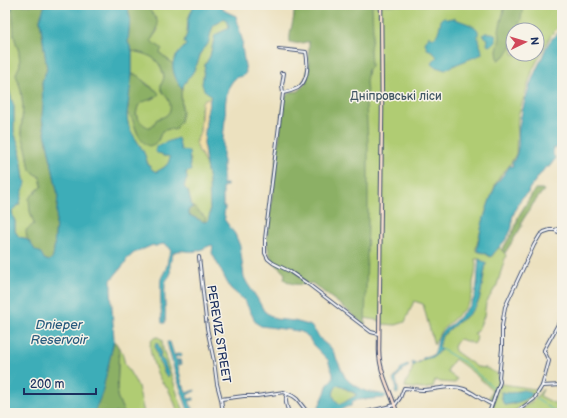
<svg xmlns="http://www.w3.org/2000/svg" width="567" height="418" viewBox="0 0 567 418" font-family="'Balsamiq Sans',sans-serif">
  <rect width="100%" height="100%" fill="#f7f3e8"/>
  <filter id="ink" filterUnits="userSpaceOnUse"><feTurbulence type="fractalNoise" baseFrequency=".025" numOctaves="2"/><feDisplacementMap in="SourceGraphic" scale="8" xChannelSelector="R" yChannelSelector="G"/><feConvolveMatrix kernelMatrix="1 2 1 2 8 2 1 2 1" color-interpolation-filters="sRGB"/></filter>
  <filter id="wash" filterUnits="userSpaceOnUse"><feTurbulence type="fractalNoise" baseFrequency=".012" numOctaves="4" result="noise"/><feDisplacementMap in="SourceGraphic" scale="16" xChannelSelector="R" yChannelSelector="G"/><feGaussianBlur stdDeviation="0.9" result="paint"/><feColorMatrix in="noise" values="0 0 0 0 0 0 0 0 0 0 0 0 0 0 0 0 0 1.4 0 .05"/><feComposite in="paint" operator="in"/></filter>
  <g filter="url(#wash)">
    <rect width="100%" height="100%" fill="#ece1bf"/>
    <g fill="#b0cc73" stroke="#667e68" fill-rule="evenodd">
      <polygon points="147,5 194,5 188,19 187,34 185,39 186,45 175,59 173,64 161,54 160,52 160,47 153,44 151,40 158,30 156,18 150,12"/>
      <path d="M295,5H562V24L551,35L533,69L518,116L516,154L509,166L501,175L496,183L485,214L476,248V251L484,253L491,257L499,247L506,255L497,285L486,303L484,316L479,328L474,334L477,336L476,341L474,344L460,339L456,343L454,347L455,351L477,367L486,368L498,374L499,382L490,402L488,401L492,390C480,378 468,368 455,359L449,367L447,372L457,379L455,383L440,382L435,380L433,387L423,389L405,387C406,379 412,374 413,366C416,364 420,361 424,359C433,355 434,359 440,349L439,347L442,336L459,321L467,316L476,306L479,300L481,292L486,263L479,259H475L476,264L475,274L473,282V291L470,301L464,309L441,331L434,345L423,304L414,301L405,322L396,325L382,324L381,321L365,318V324L362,323L305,88L311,41L292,39ZM513,30H537V54H513Z"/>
      <polygon points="12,6 13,18 14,36 19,52 20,65 16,74 21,90 23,107 22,121 21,131 27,152 30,170 40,177 42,186 35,192 30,211 34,224 26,236 30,242 24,238 19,237 15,231 15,221 13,217 12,211 19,205 23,189 24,179 20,149 14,132 14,107 8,87 5,81 5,26"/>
      <path d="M224,17L229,22V29L223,31L215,35L210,56L205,65L202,84L212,95L210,98L205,99L201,108L200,133L196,142L201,154L203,159L206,165L209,181L210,213L208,222H204L206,218L193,207L188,210L192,207L188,191L184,187L185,183L187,179L186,171H191L189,165L191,159L181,151L179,141L175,139L172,140L162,154L163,156H167L170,157C169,166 163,168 156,172C146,166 148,160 143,151C136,137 127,132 127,114H130L132,118L137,133L158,141L162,131L169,129H174L182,106L181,93L184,84L193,72L198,62L201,52L208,44L212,29L214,25L220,22Z"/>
      <path d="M132,51C146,54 157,56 162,70C162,72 164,74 164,76C164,81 160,84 161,88C163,93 166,95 168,99C174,110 168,117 157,119L151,128C141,127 131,113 140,104C144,100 150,100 155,98L157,91C148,85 141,78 132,74Z"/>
      <path d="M158,337L162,340L163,349L179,399L185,413H178C176,405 172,397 168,389C166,386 162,383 160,379C156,372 146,346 152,340C153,338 156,337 158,337ZM160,349L161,354L160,358L164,361L169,375H165L163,369L159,362Z"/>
      <polygon points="119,348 122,352 125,364 138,386 144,413 124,413 117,396 117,391"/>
      <path d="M503,384L535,389L539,388L531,400L511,413H490L498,388L500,385ZM518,391L513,404L505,405L502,399L501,392L511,394Z"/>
      <path d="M338,385H340L344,388L357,395L345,402L340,404C332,399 331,391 338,385Z"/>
      <polygon points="543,389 540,396 562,407 562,413 522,413 519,411 534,400"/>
    </g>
    <g fill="#8cb065" stroke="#547062">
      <path d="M12,5H45L40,19L47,69L42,82L43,104L42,118L58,195L54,250L53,257L49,261L44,259C41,252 38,254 34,249C29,244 26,237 26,230L34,224L30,211L29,198L42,186L40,177L30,170L27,152L21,131L22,121L23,107L21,90L16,74L20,65L19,52L14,36L13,18Z"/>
      <path d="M127,5H147C156,22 164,20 151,40C153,45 159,45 162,49L160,52L161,54L173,64L175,76L180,86L182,89L181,93L182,113L180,122L176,129L174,130L169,129L162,131C158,139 158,144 149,146C133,138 137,118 127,114L132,74L139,76L147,85L157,91L159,94C153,101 144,99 138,106L136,115C139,121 145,127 151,128L157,119C168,117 174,110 168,99C166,95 162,93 161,88C160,84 164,81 164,76C164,74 162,72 162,70C157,56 146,54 132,51L128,42L130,18Z"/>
      <path d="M294,5H372L373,32L370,49L371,66L368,69L366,82L367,93L366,104L368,142V222L365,324L362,323L346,309L312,283C302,285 292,286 284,279L285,274C272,260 267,256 267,236L284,101L286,96L291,92L299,91L306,82L308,74L309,66L308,54L309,48V42C306,41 304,43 301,43C297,44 294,43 290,42C289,32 293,24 294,15C294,12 294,8 294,5Z"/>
      <polygon points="505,5 523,5 521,19 517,30 513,30 512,45 505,56 498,60 497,51 500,38 499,30"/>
      <polygon points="535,189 542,189 544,190 533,204 521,223 522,226 505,253 502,250 515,228 518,217"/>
      <polygon points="193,207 195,207 197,210 206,218 204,222 189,215 188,210"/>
      <polygon points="114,340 119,348 118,366 117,396 124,413 94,413 102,393"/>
    </g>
    <polygon fill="#eeda9e" stroke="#84847e" points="210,98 207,113 204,143 206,165 203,159 201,154 199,152 196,142 200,133 202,102 205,99"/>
    <g fill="#3cadb8" stroke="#2c6e8b" fill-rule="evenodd">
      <polygon points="5,5 12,5 12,6 5,26"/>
      <path d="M45,5H127L130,18L128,42L132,51V74L127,114C127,131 136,137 143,151C148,160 145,166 156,172C163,168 169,166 170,157L167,156H163L162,154L157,153L155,150C156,149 156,148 156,147C158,145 175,139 178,138L181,150L189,151C190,158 189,164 191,171L186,172L187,179L185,183L184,187L188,191L192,207L188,210L189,215L204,222L208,221L210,213L209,181L206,165L204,143L207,113L211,95L204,90L202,84L205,65L210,56L215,35L229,28C228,23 228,21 224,18L220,22L214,25L212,29L208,44L201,52L198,62L193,72L184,84L182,89C177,82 170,69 174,60C177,54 182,49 186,45L184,42L185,39L187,34L188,19L194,5H221C223,12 230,13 236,16C239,25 240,34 243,42L242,47L246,72C242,79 241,75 236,78C226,84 224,107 226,117L225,119L223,139V184H227V186H223V207H225L224,215L225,216V218L224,219L235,234L240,246L244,277L247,283L257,298L264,311L275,319L294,321L309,325L312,327L322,341L332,349L345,377L351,383L365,391L385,395L386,396L384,398L356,400L353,401L351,406L346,407L336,413H318L319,406L325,393L327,386L333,378V374L328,360L313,345L309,338L304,333L298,331L261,326L256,323L245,301L230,288L212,253L213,246L212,245C207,246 202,250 197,251C189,253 180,248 173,253C172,257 170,262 170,266C170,269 171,272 170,275C168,279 166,279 165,284C164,297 166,310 165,323H162C161,310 160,292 161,279C162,275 166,271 167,265C168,260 168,255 171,251L170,248L165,244L158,245L157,246H154L153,245L134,253L126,260V262L111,280V291L114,340L102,393L94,413H5V81L8,87L14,107V132L20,149L24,179L26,182C26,185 24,187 23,191C19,203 23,202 12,211L13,217L15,221V231L19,237L24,238L30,242L35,250L41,253L44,259L49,261L53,257L54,250L58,195L42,118L43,104L42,82L47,69L40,19ZM338,385H340C345,389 352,391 357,395L345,402L340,404C332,399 331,391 338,385Z"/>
      <path d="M445,17L447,19L453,18C458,21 477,25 478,31C479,33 477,36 478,38C478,44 482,46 482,54L480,55L457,64L445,70L433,66L431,63L437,57L432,51L427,49L425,43L429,36L434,38C440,33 439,25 442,18Z"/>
      <path d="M562,30V126L557,139L559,142L562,144V147L558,148H554C553,152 552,155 556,158L549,167H547L545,168L529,189L528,193C521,195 514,212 512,219C512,224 513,227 510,232C506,242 497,248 491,257L484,253L477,251C479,232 488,201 497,183C501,177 506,172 510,166H513L512,163C521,151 517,141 519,127C523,104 530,81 541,60C544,53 546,46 551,40C554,36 558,33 562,30Z"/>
      <polygon points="485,33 492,33 496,35 496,42 489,46 487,45 488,39 485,37 483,35"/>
      <path d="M479,259L486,263L481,292L479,300L476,306L467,316L459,321L442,336L439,347L441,349V350C437,352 437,355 433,357C430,358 427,358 424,359C420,361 416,364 413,366L412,362L415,364L420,362L424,357L433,355C438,348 436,339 442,332C446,327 452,325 456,320C461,315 466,310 471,304C479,292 477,273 479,259Z"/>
      <polygon points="167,342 170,342 174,355 181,353 182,355 181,357 175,356 176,360 181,360 182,364 179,365 179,361 177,362 182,384 184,386 186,393 195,390 195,391 187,395 188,399 194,398 194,400 189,401 194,413 189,413 174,369"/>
      <path d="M156,343L158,344C160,349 161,352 160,358L164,361L169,375L168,377L165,375L163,369L159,362L155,346Z"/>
      <polygon points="408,364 409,366 404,369 396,378 398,389 398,393 396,394 395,392 396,386 393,380 402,368"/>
      <path d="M523,390L531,392V395C524,402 514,403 505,405L503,403L501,392L511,393Z"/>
    </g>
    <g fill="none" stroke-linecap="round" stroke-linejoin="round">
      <g stroke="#3cadb8" stroke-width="1">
        <polyline points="441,349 464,362 494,388"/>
        <polyline points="531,395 532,396"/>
        <polyline points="385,396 389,395"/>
        <polyline points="536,399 558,413"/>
      </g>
    </g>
  </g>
  <g filter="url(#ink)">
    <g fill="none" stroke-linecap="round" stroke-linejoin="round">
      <defs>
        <g id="minor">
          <path d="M279,49L306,52C308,63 309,80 298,88C294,90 288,92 283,93"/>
          <polyline points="281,73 284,73 282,85 283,93 265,239 265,253 268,259 273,263 289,271 308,284 371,332 379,334"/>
          <polyline points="556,231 562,233"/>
          <polyline points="199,257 207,328 214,361 217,384 221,399 223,413"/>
          <polyline points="542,386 562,385"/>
          <path d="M287,394C284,400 287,407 289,413"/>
          <polyline points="221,399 244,396 257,396 284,392 293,396 297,399 308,413"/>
          <path d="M362,413L395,405L400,398L404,388C410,388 416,390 423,390C436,390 450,384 464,389C473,392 481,400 491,404"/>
          <polyline points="489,413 500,382 499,377 502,349 502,326 505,307 534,245 540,235 544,232 550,230 555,230 562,227"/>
          <polyline points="515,413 534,399 542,386 549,361 544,351 544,350 562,317"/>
        </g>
        <path id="secondary" d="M381,5L382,110L379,350C379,359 381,368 384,377C388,389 394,401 397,413"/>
      </defs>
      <use href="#minor" stroke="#3a4a6d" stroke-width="4"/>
      <use href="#secondary" stroke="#3a4a6d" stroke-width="4.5"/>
      <use href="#minor" stroke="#fff" stroke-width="2"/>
      <use href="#secondary" stroke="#fde4d1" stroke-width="2.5"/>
    </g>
  </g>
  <g text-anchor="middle" stroke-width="3" stroke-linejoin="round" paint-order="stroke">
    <g font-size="12" fill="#405663" stroke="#f7f3e8">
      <text x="396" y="100">Дніпровські ліси</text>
    </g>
    <g font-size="12" fill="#1b2f5e" stroke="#f7f3e8">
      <text transform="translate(219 334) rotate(81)" y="4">PEREVIZ STREET</text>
    </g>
    <g font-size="13" font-style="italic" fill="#275b7e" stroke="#f7f3e8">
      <text x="59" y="329">Dnieper<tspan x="59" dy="15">Reservoir</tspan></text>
    </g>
  </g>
  <rect width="567" height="418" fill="none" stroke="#f7f3e8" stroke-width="20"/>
  <g transform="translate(525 42) rotate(85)"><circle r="19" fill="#f7f3e8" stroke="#9fa5b1"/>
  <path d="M0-3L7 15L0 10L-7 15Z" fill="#d1495b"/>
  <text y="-6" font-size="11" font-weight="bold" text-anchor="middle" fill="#1b2f5e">N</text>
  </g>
  <path d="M24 388v6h72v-6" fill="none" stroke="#1b2f5e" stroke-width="2"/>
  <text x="30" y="388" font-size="12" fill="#1b2f5e" stroke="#f7f3e8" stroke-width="3" paint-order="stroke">200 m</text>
</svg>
